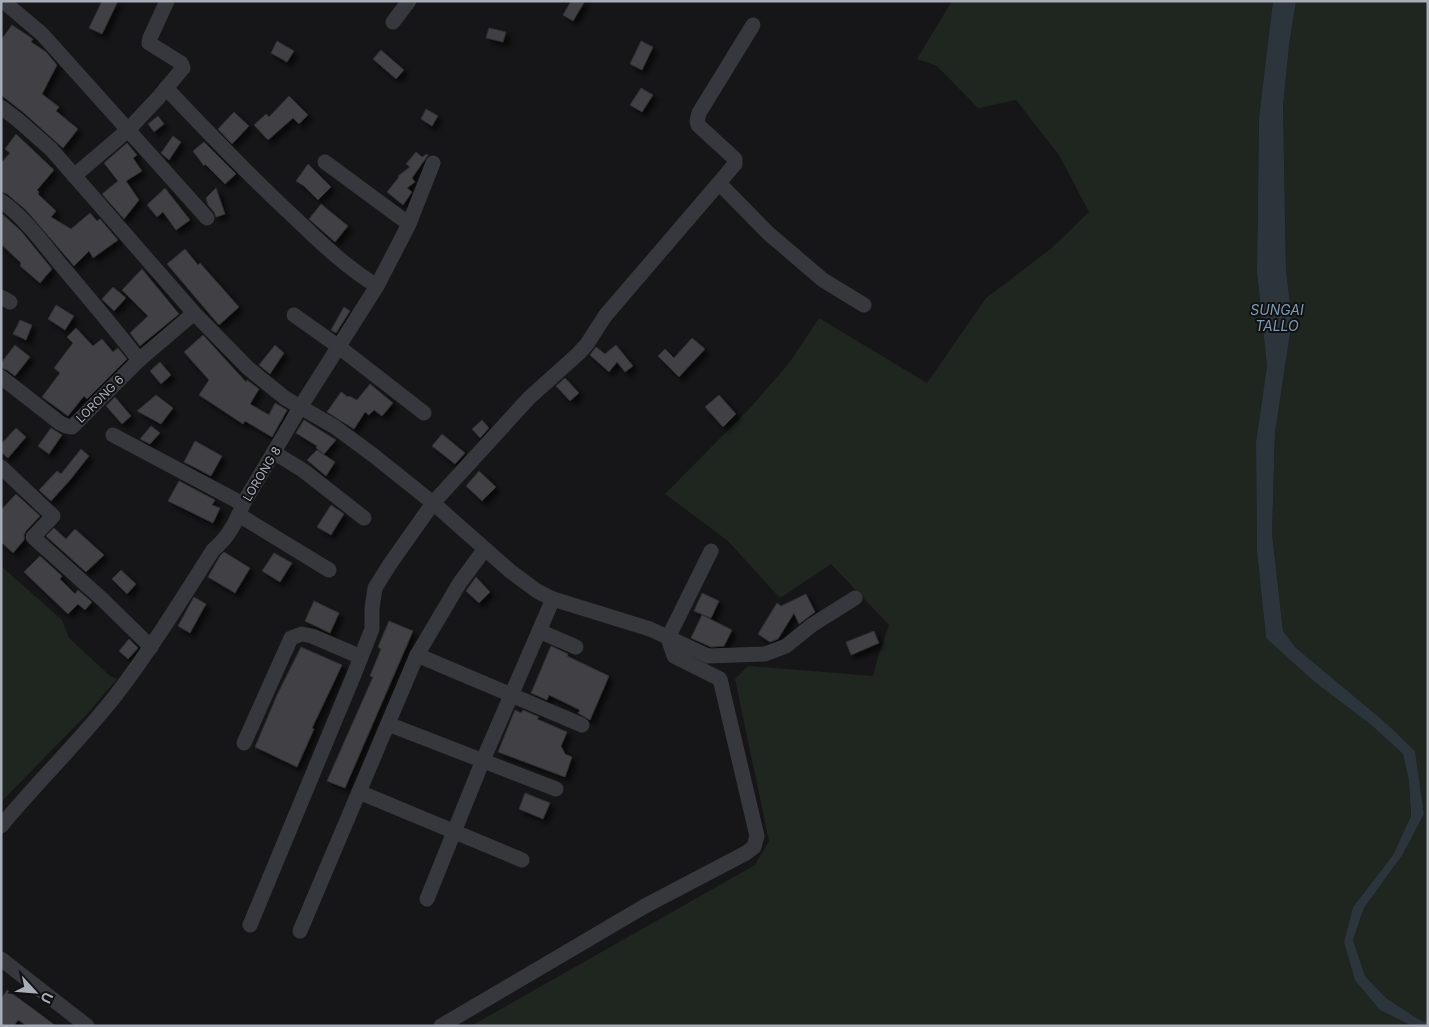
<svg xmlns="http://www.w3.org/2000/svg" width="1429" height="1027" viewBox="0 0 1429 1027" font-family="Inter,sans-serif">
  <defs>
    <filter id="shadow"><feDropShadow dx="4.5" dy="4.5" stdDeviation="2.5" flood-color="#0009"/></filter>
  </defs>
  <rect width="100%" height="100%" fill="#161618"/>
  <g fill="#1e261f">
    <polygon points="952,1 1273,1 1259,117 1257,272 1267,366 1256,442 1257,551 1266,638 1369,723 1403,754 1409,781 1411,816 1393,855 1353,907 1344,942 1380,1010 1412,1026 471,1026 755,865 769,841 735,679 748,666 873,676 879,654 889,625 831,564 780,598 728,541 665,494 751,407 789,363 819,318 927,383 986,298 1053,247 1089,212 1059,155 1016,100 978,108 937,66 917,59"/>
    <polygon points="1296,1 1428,1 1428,1023 1418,1019 1386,998 1365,976 1353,940 1364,908 1403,854 1424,814 1415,751 1386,723 1295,647 1283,631 1272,533 1275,433 1292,320 1286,270 1283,106 1289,46"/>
    <polygon points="1,566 62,620 69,638 110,676 117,679 87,714 1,802"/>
  </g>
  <polygon fill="#2c353c" points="1273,1 1296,1 1289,46 1283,106 1286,270 1292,320 1275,433 1272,533 1283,631 1295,647 1386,723 1415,751 1424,814 1403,854 1364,908 1353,940 1365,976 1386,998 1418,1019 1428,1023 1428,1026 1412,1026 1380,1010 1355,980 1344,942 1353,907 1393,855 1411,816 1409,781 1403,754 1369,723 1316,683 1266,638 1257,551 1256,442 1267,366 1257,272 1259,117"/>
  <g fill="#404145" stroke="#303034" filter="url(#shadow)">
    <polygon points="102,1 118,1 102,34 89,28"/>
    <polygon points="571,1 585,1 573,21 563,15"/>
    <polygon points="12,25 33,39 31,42 46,52 57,65 42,94 59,107 56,111 78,129 63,148 24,113 1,95 1,40"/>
    <polygon points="489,28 506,32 503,42 486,38"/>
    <polygon points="277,41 294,51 287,62 271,53"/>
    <polygon points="641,41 653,47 642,70 630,64"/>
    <polygon points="381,50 404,70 396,79 373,59"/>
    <polygon points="641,88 653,95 642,112 630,105"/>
    <polygon points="289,96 308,115 299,124 293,118 268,140 254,125 266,114 269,117"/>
    <polygon points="426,109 438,116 432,126 421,119"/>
    <polygon points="234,112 249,126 232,144 218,129"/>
    <polygon points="158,116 164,124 154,132 148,124"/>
    <polygon points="16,134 54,170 37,190 39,192 38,194 56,211 51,217 71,229 90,213 97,221 100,219 118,240 93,258 89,251 74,266 26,210 7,194 1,192 1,163 10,153 5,149"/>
    <polygon points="173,136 181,142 169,160 161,153"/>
    <polygon points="204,142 236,174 225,184 205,164 204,166 193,151"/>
    <polygon points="127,143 137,155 133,158 142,171 126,181 139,200 124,219 102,194 118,181 104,163"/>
    <polygon points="416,152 422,157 427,154 428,155 412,178 415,182 407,188 412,192 403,205 387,192 399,177 398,176 410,167 406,164"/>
    <polygon points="308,164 331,187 318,200 304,186 296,181"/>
    <polygon points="165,188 190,220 176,230 163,212 157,217 147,205"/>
    <polygon points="216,188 225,214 216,217 214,212 208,205 206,198"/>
    <polygon points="321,204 348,226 335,242 309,219"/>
    <polygon points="1,213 21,231 52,269 40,283 20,266 21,263 1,244"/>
    <polygon points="185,249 198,265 200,263 239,307 219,325 167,264"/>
    <polygon points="142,269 179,314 140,346 130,333 148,316 122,290"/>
    <polygon points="113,287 126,298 114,311 102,299"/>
    <polygon points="56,305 74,316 65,330 48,319"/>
    <polygon points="344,307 350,311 336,333 331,330"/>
    <polygon points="20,320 32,325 26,340 13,334"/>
    <polygon points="76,328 93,346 102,339 113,352 118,348 127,359 87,399 84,396 68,416 42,397 60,373 54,368 73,343 67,337"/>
    <polygon points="203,335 246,382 247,380 259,389 250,404 269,415 275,403 287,410 272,437 245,421 243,424 199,395 209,380 184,352"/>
    <polygon points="692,338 705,349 679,377 658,356 665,349 674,358"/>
    <polygon points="15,345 30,357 15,376 7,370 1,368 1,363"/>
    <polygon points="275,345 284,353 270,374 259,365"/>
    <polygon points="616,345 633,366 625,372 617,362 609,372 590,355 596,347 605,354"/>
    <polygon points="160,362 171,375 161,384 150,371"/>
    <polygon points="565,378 579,393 570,401 556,386"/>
    <polygon points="370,384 393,403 382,416 374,410 369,415 365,412 354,429 327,412 341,392 348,397 349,396 357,400"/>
    <polygon points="156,395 173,408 161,424 137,411"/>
    <polygon points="719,395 736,414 723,427 705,407"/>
    <polygon points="115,397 131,416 122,424 106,406"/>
    <polygon points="304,420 336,440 324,454 316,448 317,446 296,433"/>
    <polygon points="482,420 489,428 480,438 472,429"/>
    <polygon points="151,426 160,433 150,444 140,439"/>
    <polygon points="16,428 26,437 8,458 1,452 1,444"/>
    <polygon points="51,428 62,435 49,454 38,446"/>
    <polygon points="442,434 465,453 455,464 432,446"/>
    <polygon points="195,441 222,456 211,476 184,462"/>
    <polygon points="81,449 89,456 70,480 51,501 39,490 57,471 61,474"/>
    <polygon points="317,450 335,462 326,476 307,460"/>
    <polygon points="479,471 496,487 482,501 466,486"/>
    <polygon points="179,481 215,500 212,505 220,508 213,523 168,501"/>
    <polygon points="16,494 40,516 26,531 24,535 24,540 13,553 1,542 1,510"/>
    <polygon points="331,505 344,514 331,535 317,527"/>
    <polygon points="54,528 66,539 75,529 104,555 86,572 46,536"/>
    <polygon points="224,552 250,568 235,593 208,577 220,556"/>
    <polygon points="274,553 292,563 280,582 262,571"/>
    <polygon points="40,556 62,576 60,579 75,594 78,590 92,602 85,610 78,604 68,614 24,572"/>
    <polygon points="121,570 136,584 127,594 112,579"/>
    <polygon points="476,577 490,592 479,603 466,591"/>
    <polygon points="702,593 719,601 711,618 694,611"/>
    <polygon points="806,594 815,612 799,624 794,613 778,639 770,642 758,634 777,603 781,606"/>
    <polygon points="194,597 206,604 190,633 178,626"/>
    <polygon points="314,601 339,613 330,633 305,621"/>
    <polygon points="702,615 732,630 724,646 711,647 691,638"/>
    <polygon points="389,621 413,631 345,788 327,781 373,677 370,676 381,649 378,647"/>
    <polygon points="874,631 879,643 851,655 846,642"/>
    <polygon points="129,639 138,648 128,659 119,651"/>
    <polygon points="551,646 568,654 567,656 609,676 590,720 578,713 580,710 549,695 547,700 531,693"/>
    <polygon points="301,647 342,665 312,728 314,729 297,767 255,747 277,695"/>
    <polygon points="515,710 521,713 523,710 539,717 537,719 567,732 561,746 565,754 572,757 565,777 498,752"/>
    <polygon points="525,793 550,803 543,819 519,809"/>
    <polygon points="7,990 32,1008 56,1026 27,1026 18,1020 14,1026 1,1026 1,999"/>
  </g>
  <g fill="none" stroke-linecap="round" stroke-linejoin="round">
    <g stroke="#37383d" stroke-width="15">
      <polyline points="3,1 42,34 207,218"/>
      <polyline points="393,22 409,1"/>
      <path d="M166,88C208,132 250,177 295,218C321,243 346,267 377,286"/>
      <polyline points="1,107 18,120 51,149 194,313 248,368 285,398 335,427 373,455 433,503 510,571 537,591 553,599 650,629 708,656 765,654 786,646 812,625 855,598"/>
      <polyline points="325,162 409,224"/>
      <polyline points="74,176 128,130 158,98 183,68 181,63 149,43 150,38 167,1"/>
      <polyline points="719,183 735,164 735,159 698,125 697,121 699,113 753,25"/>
      <path d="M1,201C27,219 46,248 66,271C91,301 116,330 139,360"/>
      <polyline points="1,297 10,302"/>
      <polyline points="294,315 339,347 424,413"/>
      <polyline points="1,377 60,423 66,426 72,427 139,360 194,313"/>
      <polyline points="113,435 243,504"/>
      <polyline points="275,453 304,471 364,518"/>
      <polyline points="1,467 53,516 33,537 103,600 151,647"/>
      <polyline points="239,515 329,570"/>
      <polyline points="539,631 576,647"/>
      <polyline points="417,655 582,725"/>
      <polyline points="388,724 556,789"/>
      <polyline points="244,743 291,638 302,634 312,636 361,657"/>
      <polyline points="359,792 522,860"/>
      <path d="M1,826C38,781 80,741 116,695C151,649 182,599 213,550C228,538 237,521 243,504L301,406L377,286L409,224L433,163"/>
      <polyline points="427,899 483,760 553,599"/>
      <polyline points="250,925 353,677 372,629 372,608 375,588 390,564 433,503 529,398 579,353 587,344 605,316 719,183 768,233 823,280 864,305"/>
      <polyline points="300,931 417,655 459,584 484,550"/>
      <polyline points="1,959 87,1026"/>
      <polyline points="441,1026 645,906 746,853 754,847 757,836 720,679 674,656 668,638 711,551"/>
    </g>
  </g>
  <g text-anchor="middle" stroke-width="4" stroke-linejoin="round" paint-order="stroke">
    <g font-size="12" fill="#a8adb8" stroke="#111113">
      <text transform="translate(100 399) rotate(-45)" y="4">LORONG 6</text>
      <text transform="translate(262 474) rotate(-59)" y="4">LORONG 8</text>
    </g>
    <g font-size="14" font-style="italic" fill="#7f9bb3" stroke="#111113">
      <text x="1277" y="315">SUNGAI<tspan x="1277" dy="16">TALLO</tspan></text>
    </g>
  </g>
  <rect width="1429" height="1027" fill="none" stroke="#a8adb8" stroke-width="5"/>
  <g transform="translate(35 992) rotate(116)" stroke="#111113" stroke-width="4" paint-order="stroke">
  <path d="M0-4L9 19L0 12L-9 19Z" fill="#a8adb8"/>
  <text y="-8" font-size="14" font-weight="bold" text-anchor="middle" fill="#a8adb8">U</text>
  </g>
</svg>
